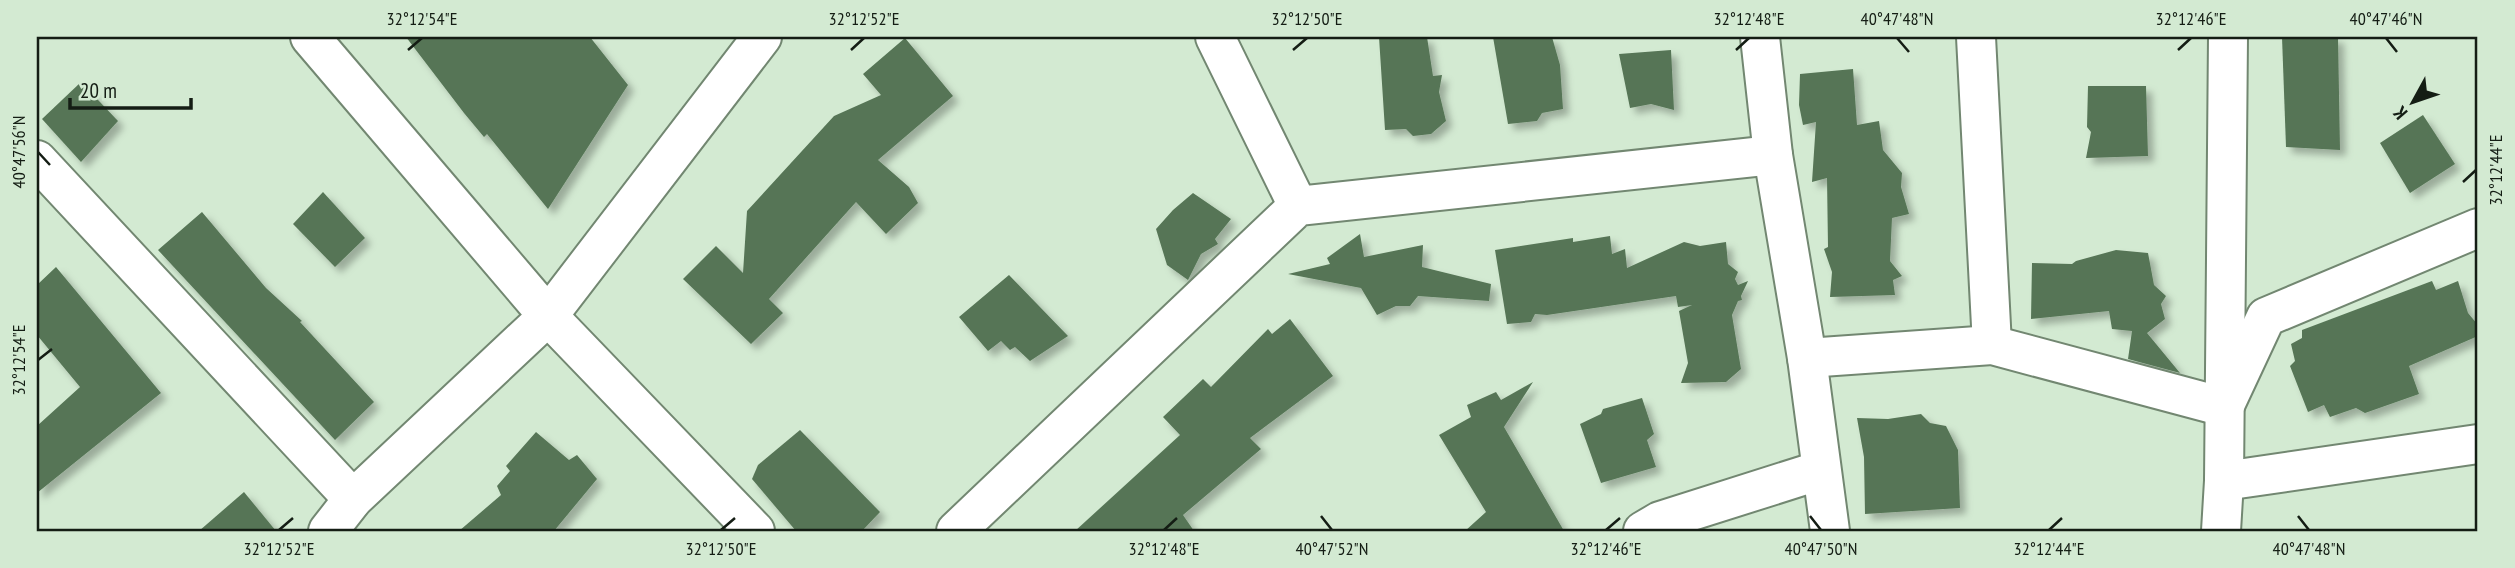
<svg xmlns="http://www.w3.org/2000/svg" width="2515" height="568" viewBox="0 0 2515 568" font-family="'PT Sans Narrow',sans-serif">
  <defs>
    <filter id="shadow"><feDropShadow dx="6" dy="6" stdDeviation="3.5" flood-color="#0004"/></filter>
  </defs>
  <rect width="100%" height="100%" fill="#d3ead2"/>
  <g fill="#567556" filter="url(#shadow)">
    <polygon points="406,37 590,37 628,85 548,209 487,134 484,137 464,113"/>
    <polygon points="1379,37 1427,37 1433,76 1442,75 1439,92 1446,121 1431,134 1413,136 1406,129 1385,130"/>
    <polygon points="1493,37 1552,37 1560,65 1563,109 1542,113 1537,121 1508,124"/>
    <polygon points="2282,37 2338,37 2340,150 2286,147"/>
    <polygon points="905,38 953,96 878,160 909,187 918,203 886,234 856,202 769,299 783,313 751,344 683,279 716,246 743,273 747,211 834,116 881,95 863,74"/>
    <polygon points="1671,50 1674,110 1651,104 1630,108 1619,54"/>
    <polygon points="1853,69 1857,125 1879,121 1883,150 1902,173 1901,187 1909,214 1892,218 1890,261 1902,276 1893,280 1895,295 1830,297 1832,272 1824,249 1828,247 1827,178 1812,182 1816,122 1803,125 1799,105 1800,74"/>
    <polygon points="81,82 118,121 81,162 42,119"/>
    <polygon points="2088,86 2146,86 2148,156 2086,158 2091,132 2087,127"/>
    <polygon points="2423,115 2455,164 2410,193 2380,143"/>
    <polygon points="323,192 365,238 335,267 293,224"/>
    <polygon points="1193,193 1231,219 1215,239 1218,244 1201,254 1188,280 1167,265 1156,229 1173,210"/>
    <polygon points="202,212 266,288 302,321 300,322 374,402 335,440 158,250"/>
    <polygon points="1360,234 1364,257 1423,245 1422,267 1491,284 1489,301 1418,296 1410,306 1396,306 1377,315 1361,288 1288,274 1330,264 1327,258"/>
    <polygon points="1610,236 1612,254 1625,249 1627,268 1684,242 1700,246 1726,242 1728,264 1738,272 1735,279 1738,285 1748,281 1741,296 1742,300 1738,301 1732,315 1741,369 1726,382 1681,383 1688,363 1679,311 1692,305 1678,307 1676,296 1547,315 1535,314 1531,322 1507,324 1495,250 1573,238 1573,242"/>
    <polygon points="2116,250 2148,253 2154,285 2166,296 2161,304 2165,319 2147,333 2180,373 2128,359 2132,331 2112,329 2109,311 2031,319 2032,263 2072,264 2076,261"/>
    <polygon points="56,267 161,393 37,493 37,426 80,387 37,335 37,285"/>
    <polygon points="1009,275 1068,336 1030,361 1015,347 1010,350 1001,341 988,351 959,317"/>
    <polygon points="2432,281 2436,290 2458,281 2468,313 2478,325 2478,336 2409,366 2419,394 2365,413 2356,408 2330,417 2324,405 2308,412 2290,366 2295,361 2291,344 2302,338 2302,330"/>
    <polygon points="1290,319 1333,376 1250,438 1261,449 1183,515 1194,531 1075,531 1180,435 1163,417 1203,379 1211,387 1268,329 1272,334"/>
    <polygon points="1533,382 1504,427 1564,531 1465,531 1486,512 1439,435 1471,417 1467,405 1496,392 1501,400"/>
    <polygon points="1642,398 1654,434 1647,440 1656,467 1601,483 1580,424 1601,414 1603,409"/>
    <polygon points="1921,414 1930,423 1946,426 1958,450 1960,508 1865,514 1864,457 1857,418 1888,419"/>
    <polygon points="800,430 880,512 862,531 796,531 752,479 758,465"/>
    <polygon points="536,432 569,460 577,455 597,479 554,531 459,531 501,495 497,486 510,471 506,466"/>
    <polygon points="244,492 276,531 199,531"/>
  </g>
  <g fill="none" stroke-linecap="round" stroke-linejoin="round">
    <defs>
      <g id="minor">
        <polyline points="310,37 548,316 755,531"/>
        <polyline points="1215,37 1298,206"/>
        <polyline points="1760,37 1773,155 1807,358 1830,531"/>
        <polyline points="1976,37 1992,345"/>
        <polyline points="37,160 353,499"/>
        <polyline points="1807,358 1992,345 2224,407 2266,317 2478,228"/>
        <polyline points="2224,481 2478,444"/>
        <polyline points="328,531 353,499 548,316 762,37"/>
        <polyline points="956,531 1298,206 1773,155"/>
        <polyline points="1643,531 1660,521 1821,470"/>
      </g>
      <polyline id="tertiary" points="2221,531 2224,481 2228,37"/>
    </defs>
    <use href="#minor" stroke="#728771" stroke-width="42"/>
    <use href="#tertiary" stroke="#728771" stroke-width="42"/>
    <use href="#minor" stroke="#fff" stroke-width="38"/>
    <use href="#tertiary" stroke="#fff" stroke-width="38"/>
  </g>
  <path fill="none" stroke="#141d14" stroke-width="2.5" d="M1897,38L1909,52M2386,38L2397,52M408,50L422,38M851,50L864,38M1293,50L1307,38M1736,50L1749,38M2178,50L2191,38M38,152L50,165M2463,182L2476,170M38,360L52,349M1321,516L1332,530M1810,516L1821,530M2298,516L2309,530M279,530L293,518M721,530L735,518M1164,530L1177,518M1606,530L1620,518M2049,530L2062,518"/>
  <rect width="2515" height="568" fill="none" stroke="#d3ead2" stroke-width="77"/>
  <g transform="translate(2413 102) rotate(230)" stroke="#d3ead2" stroke-width="5" paint-order="stroke">
  <path d="M0-5L12 26L0 18L-12 26Z" fill="#141d14"/>
  <text y="-10" font-size="19" font-weight="bold" text-anchor="middle" fill="#141d14">K</text>
  </g>
  <path d="M70 98v10h121v-10" fill="none" stroke="#141d14" stroke-width="3.5"/>
  <text x="80" y="98" font-size="21" fill="#141d14" stroke="#d3ead2" stroke-width="5" paint-order="stroke">20 m</text>
  <rect x="38" y="38" width="2438" height="492" fill="none" stroke="#141d14" stroke-width="2.5"/>
  <g font-size="18" text-anchor="middle" fill="#141d14">
    <text x="422" y="25">32°12'54"E</text>
    <text x="864" y="25">32°12'52"E</text>
    <text x="1307" y="25">32°12'50"E</text>
    <text x="1749" y="25">32°12'48"E</text>
    <text x="1897" y="25">40°47'48"N</text>
    <text x="2191" y="25">32°12'46"E</text>
    <text x="2386" y="25">40°47'46"N</text>
    <text transform="translate(19 152) rotate(-90)" y="6">40°47'56"N</text>
    <text transform="translate(2496 170) rotate(-90)" y="6">32°12'44"E</text>
    <text transform="translate(19 360) rotate(-90)" y="6">32°12'54"E</text>
    <text x="279" y="555">32°12'52"E</text>
    <text x="721" y="555">32°12'50"E</text>
    <text x="1164" y="555">32°12'48"E</text>
    <text x="1332" y="555">40°47'52"N</text>
    <text x="1606" y="555">32°12'46"E</text>
    <text x="1821" y="555">40°47'50"N</text>
    <text x="2049" y="555">32°12'44"E</text>
    <text x="2309" y="555">40°47'48"N</text>
  </g>
</svg>
